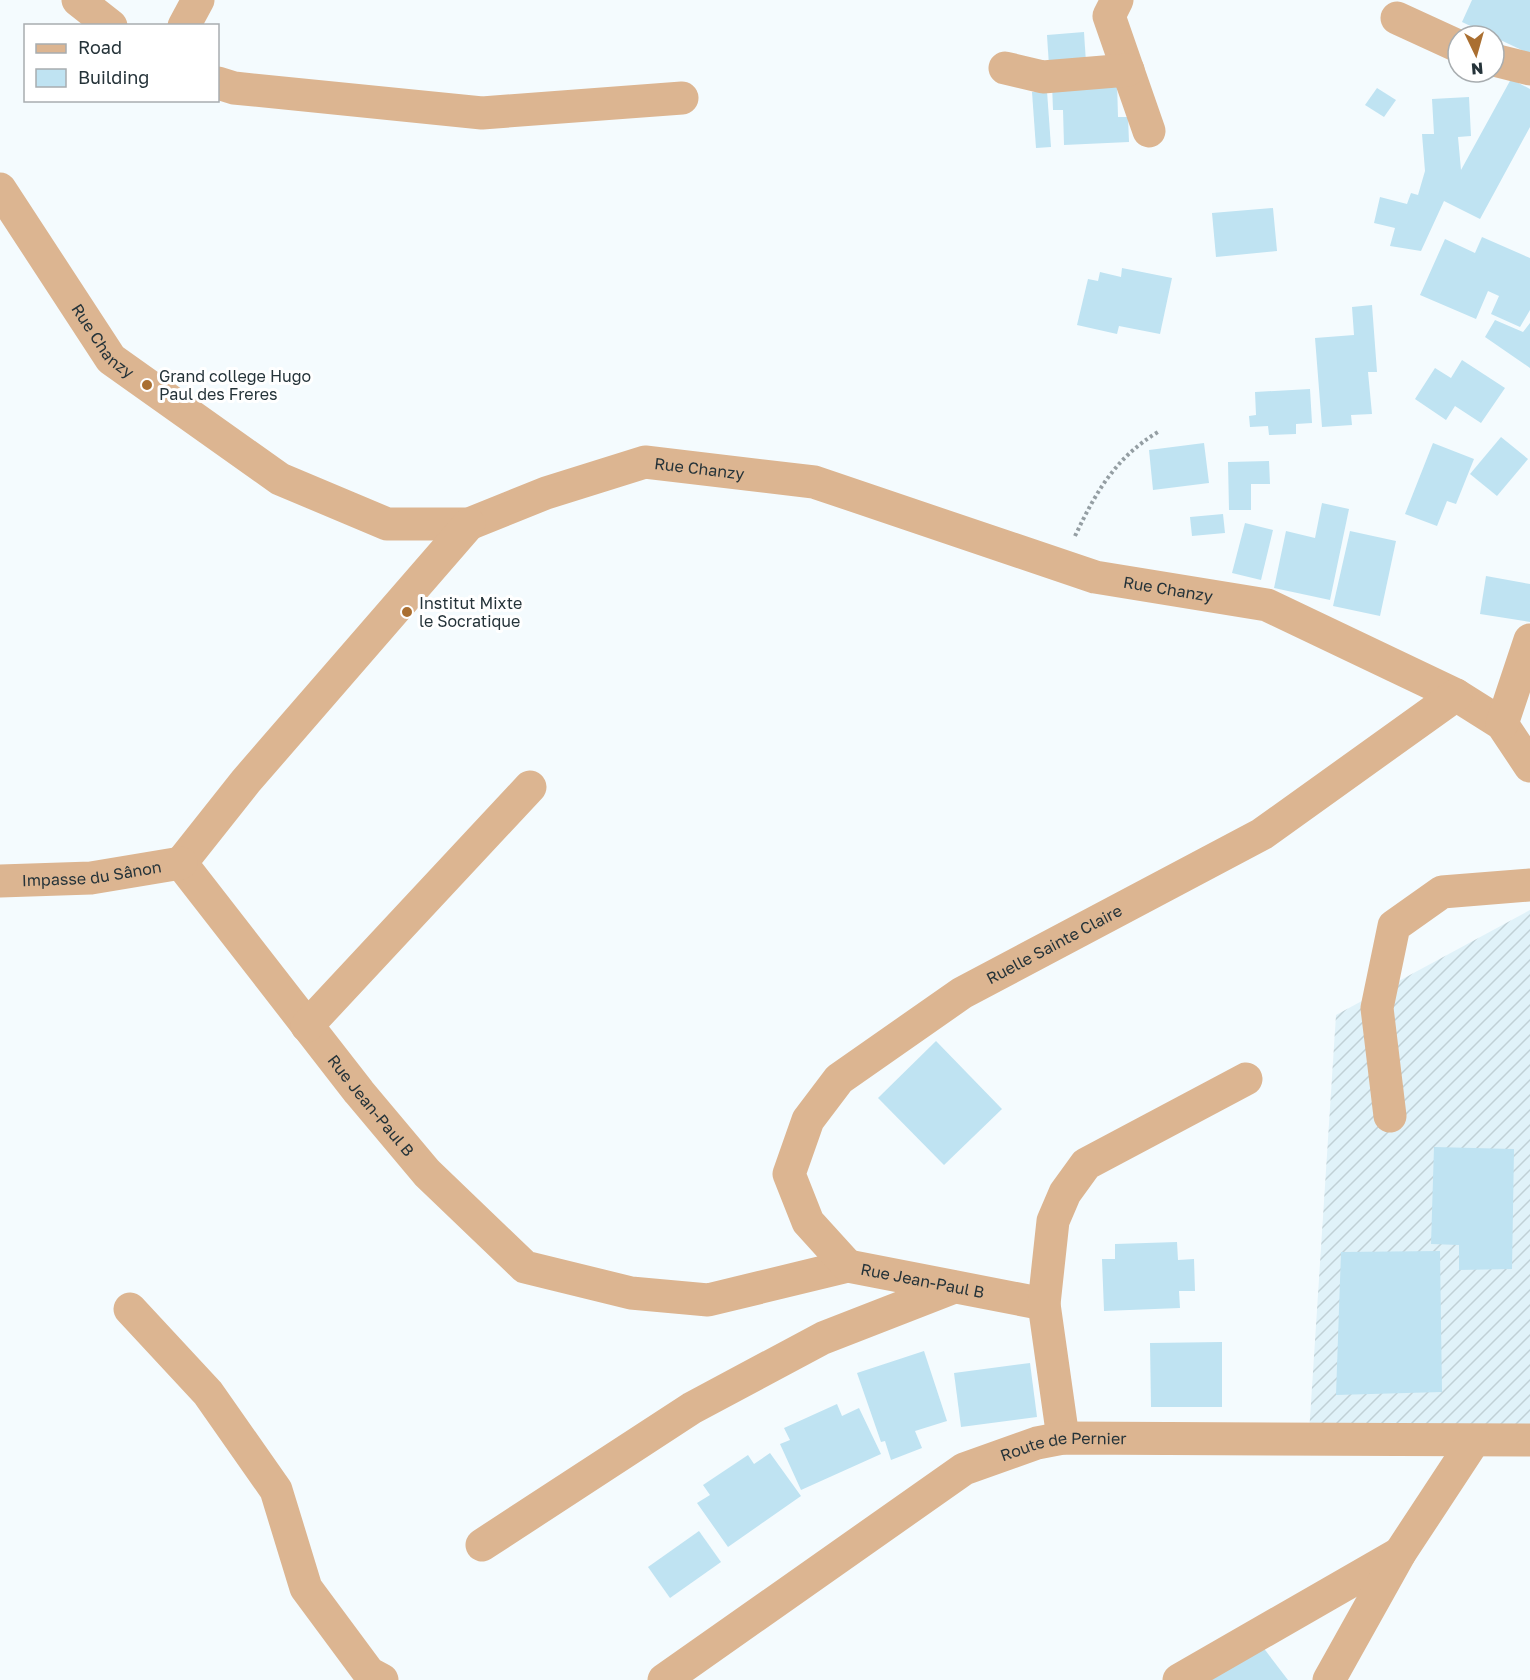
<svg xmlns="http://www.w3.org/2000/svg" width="1530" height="1680" viewBox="0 0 1530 1680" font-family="'Golos Text',sans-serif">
  <defs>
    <pattern id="industrial-furrows" width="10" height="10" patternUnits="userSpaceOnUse" patternTransform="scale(1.5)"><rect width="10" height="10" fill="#e0f2f9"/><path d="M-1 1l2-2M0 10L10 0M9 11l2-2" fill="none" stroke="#c0d0d6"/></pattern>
  </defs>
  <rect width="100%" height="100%" fill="#f4fbfe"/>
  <polygon fill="url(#industrial-furrows)" points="1530,910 1530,1431 1309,1434 1336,1015"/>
  <g fill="#bfe3f2">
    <polygon points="1472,0 1530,0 1530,54 1462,22"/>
    <polygon points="1084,32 1086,63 1049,66 1047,35"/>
    <polygon points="1511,79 1530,89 1530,127 1480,219 1444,201 1421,251 1390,246 1395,228 1374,223 1380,197 1407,204 1411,193 1418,195 1425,171 1422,134 1434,134 1432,99 1469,97 1471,136 1458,137 1461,170"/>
    <polygon points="1117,82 1118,117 1128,117 1129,142 1064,145 1063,110 1053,110 1052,84"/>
    <polygon points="1377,88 1396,100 1384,117 1365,105"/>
    <polygon points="1047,91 1051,147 1036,148 1032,92"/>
    <polygon points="1273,208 1277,251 1216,257 1212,213"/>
    <polygon points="1482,237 1530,258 1530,310 1520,327 1491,314 1499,296 1488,291 1476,319 1420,295 1445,239 1475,253"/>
    <polygon points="1122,268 1172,278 1160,334 1119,326 1117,334 1077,325 1088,279 1098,281 1100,272 1121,277"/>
    <polygon points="1372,305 1377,372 1368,372 1372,414 1351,415 1352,425 1322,427 1315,338 1354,335 1352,307"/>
    <polygon points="1495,320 1523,332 1530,323 1530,368 1485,337"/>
    <polygon points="1462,360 1505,388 1481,423 1455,406 1446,420 1415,399 1435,368 1451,378"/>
    <polygon points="1310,389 1312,423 1296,424 1296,434 1269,435 1268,426 1250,427 1249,416 1256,415 1255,392"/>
    <polygon points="1501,437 1528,459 1497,496 1470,474"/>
    <polygon points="1204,443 1209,483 1153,490 1149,450"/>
    <polygon points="1433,443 1474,459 1456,504 1447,501 1437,526 1405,514"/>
    <polygon points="1269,461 1270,484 1251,484 1251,510 1229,510 1228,462"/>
    <polygon points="1322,503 1349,509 1330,600 1274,588 1286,531 1315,538"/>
    <polygon points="1223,514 1225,533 1192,536 1190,517"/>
    <polygon points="1245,523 1273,530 1261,580 1232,573"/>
    <polygon points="1350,531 1396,541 1380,616 1333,606"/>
    <polygon points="1486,576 1530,584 1530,622 1480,614"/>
    <polygon points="936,1041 1002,1109 944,1165 878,1098"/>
    <polygon points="1434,1147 1514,1149 1512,1269 1459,1270 1459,1245 1431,1244"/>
    <polygon points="1177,1242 1178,1260 1194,1259 1195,1291 1179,1291 1180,1308 1104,1311 1102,1259 1115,1259 1115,1244"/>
    <polygon points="1440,1251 1442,1392 1336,1395 1341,1252"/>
    <polygon points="1222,1342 1222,1407 1151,1407 1150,1343"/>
    <polygon points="924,1351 947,1421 915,1431 922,1448 891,1460 885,1441 881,1442 857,1373"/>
    <polygon points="1030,1363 1037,1417 961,1427 954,1373"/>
    <polygon points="837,1404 842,1416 859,1408 881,1454 801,1490 780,1444 790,1440 784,1428"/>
    <polygon points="770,1453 801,1496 728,1547 697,1503 710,1495 703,1485 748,1455 754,1464"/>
    <polygon points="699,1531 721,1562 670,1598 648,1567"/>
    <polygon points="1256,1638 1288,1680 1195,1680"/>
  </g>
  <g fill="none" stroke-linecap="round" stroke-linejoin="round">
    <path stroke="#949ea3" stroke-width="4" stroke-dasharray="3 3" stroke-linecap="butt" d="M1075,536C1096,492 1115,458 1158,432"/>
    <g stroke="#dcb591" stroke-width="33">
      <polyline points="78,0 111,26"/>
      <polyline points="1117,0 1109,16 1149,131"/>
      <polyline points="1397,18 1458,46"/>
      <polyline points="184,26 198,0"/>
      <polyline points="1494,60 1530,69"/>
      <polyline points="1005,68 1043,77 1128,70"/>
      <polyline points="218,83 234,88 482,113 682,98"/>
      <path id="s1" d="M0,189L111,359L280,479L387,524H469L546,493L645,462L814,482L1095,577L1267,605L1456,695L1502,724L1530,766"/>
      <path id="s2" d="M469,524L246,781L181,863L359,1092L427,1173L525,1267L631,1293L708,1300L848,1266L1044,1304"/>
      <polyline points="1502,724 1530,640"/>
      <path id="s3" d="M0,881L91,878L181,863"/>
      <polyline points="307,1026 530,787"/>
      <polyline points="1390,1116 1377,1008 1394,926 1442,892 1530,885"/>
      <path id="s4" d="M848,1266L808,1222L789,1174L808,1120L839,1079L962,993L1262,834L1456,695"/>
      <polyline points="130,1309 208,1393 276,1490 306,1588 369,1673 382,1680"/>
      <polyline points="1063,1438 1044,1304 1053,1221 1065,1193 1086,1164 1246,1079"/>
      <polyline points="482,1545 692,1408 823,1338 954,1287"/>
      <path id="s5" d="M664,1680L964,1469L1037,1443L1063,1438L1530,1440"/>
      <polyline points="1179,1680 1400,1553"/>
      <polyline points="1329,1680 1400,1553 1473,1442"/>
    </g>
  </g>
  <g fill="#aa6f31" stroke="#fff" stroke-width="2">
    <circle cx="147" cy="385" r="6"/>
    <circle cx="407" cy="612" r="6"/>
  </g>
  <g text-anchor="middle" stroke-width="6" stroke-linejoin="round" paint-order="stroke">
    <g font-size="16" fill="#253339" stroke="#fff">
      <text dy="6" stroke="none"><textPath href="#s1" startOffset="184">Rue Chanzy</textPath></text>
      <text dy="6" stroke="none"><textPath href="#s1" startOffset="850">Rue Chanzy</textPath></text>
      <text dy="6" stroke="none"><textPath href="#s1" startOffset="1336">Rue Chanzy</textPath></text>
      <text dy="6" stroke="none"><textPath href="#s3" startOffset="92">Impasse du Sânon</textPath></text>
      <text dy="6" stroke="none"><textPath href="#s4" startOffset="474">Ruelle Sainte Claire</textPath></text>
      <text dy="6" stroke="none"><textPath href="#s2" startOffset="753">Rue Jean-Paul B</textPath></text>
      <text dy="6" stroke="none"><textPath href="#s2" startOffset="1383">Rue Jean-Paul B</textPath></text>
      <text dy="6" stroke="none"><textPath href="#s5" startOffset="470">Route de Pernier</textPath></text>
    </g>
    <g font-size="16" fill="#253339" stroke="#fff" text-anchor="start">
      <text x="159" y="382">Grand college Hugo<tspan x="159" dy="18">Paul des Freres</tspan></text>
      <text x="419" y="609">Institut Mixte<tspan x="419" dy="18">le Socratique</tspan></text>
    </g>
  </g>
  <rect x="24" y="24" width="195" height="78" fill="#ffffff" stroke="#a8adb0" stroke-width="1.5"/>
  <rect x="36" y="44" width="30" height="9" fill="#dcb591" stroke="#a8adb0" stroke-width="1.5"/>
  <text x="78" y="54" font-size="18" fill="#253339">Road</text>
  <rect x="36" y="69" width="30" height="18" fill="#bfe3f2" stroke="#a8adb0" stroke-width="1.5"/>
  <text x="78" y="84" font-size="18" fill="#253339">Building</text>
  <g transform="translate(1476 54) rotate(175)"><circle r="28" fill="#ffffff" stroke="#a8adb0" stroke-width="1.5"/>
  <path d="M0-4.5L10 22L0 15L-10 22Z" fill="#aa6f31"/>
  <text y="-9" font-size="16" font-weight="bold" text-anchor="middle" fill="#253339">N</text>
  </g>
</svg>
